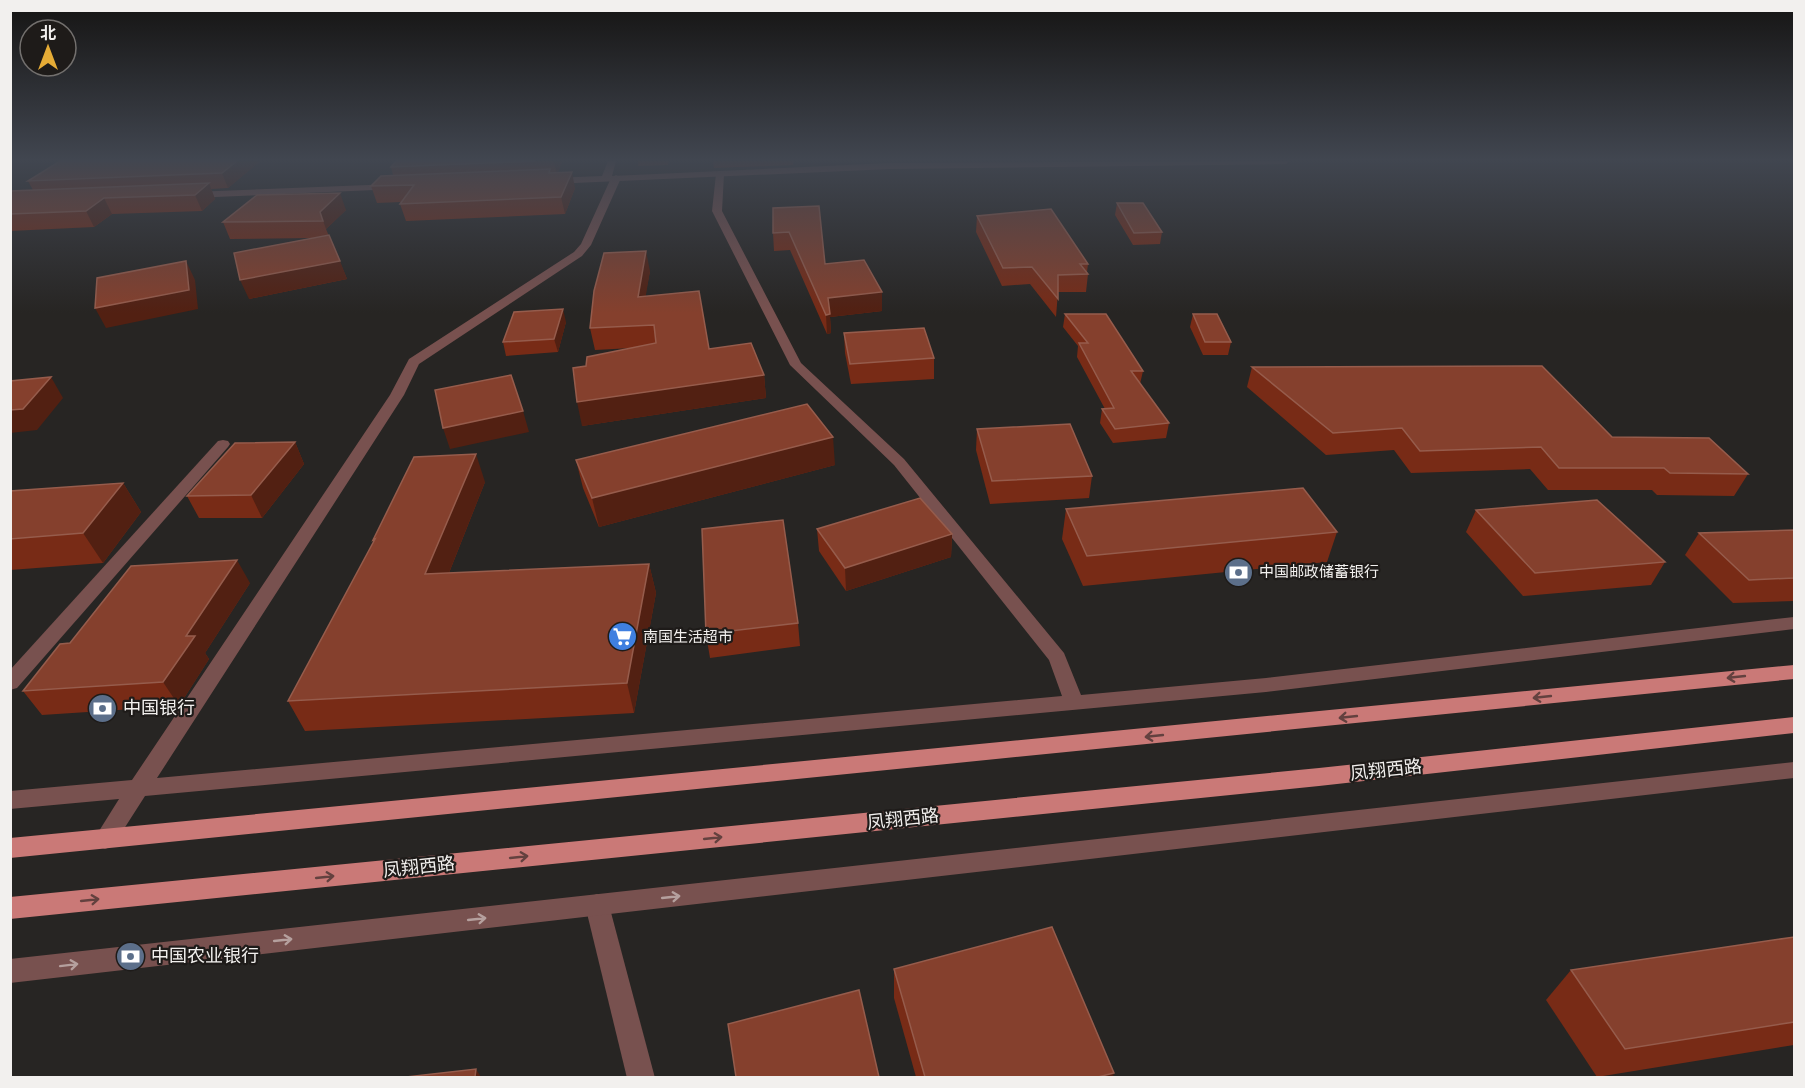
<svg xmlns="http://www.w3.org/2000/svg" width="1805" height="1088" viewBox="0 0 1805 1088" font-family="'Fira Sans Condensed','Noto Sans SC',sans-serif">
  <rect width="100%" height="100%" fill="#272523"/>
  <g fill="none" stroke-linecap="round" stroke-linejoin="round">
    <g fill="#78514f" fill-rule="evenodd">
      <polygon points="720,171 724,174 722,211 801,363 904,459 1064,653 1081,695 1266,678 1794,617 1794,629 1266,692 145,796 113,846 105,849 97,846 94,839 119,799 10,809 10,791 132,780 390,395 409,359 574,252 581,244 611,178 616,175 621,178 591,245 582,256 419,364 404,395 157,778 1062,696 1049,660 894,465 790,365 712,211 716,174"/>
      <polygon points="223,440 228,441 230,444 228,447 17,688 10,690 10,670 218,441"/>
      <polygon points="597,894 605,897 609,905 655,1078 627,1078 585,905 589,897"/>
    </g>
    <g fill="#78514f" fill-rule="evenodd">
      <polygon points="608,161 616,161 612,176 890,163 1290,161 1286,164 890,169 552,184 547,181 552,178 602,176"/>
      <polygon points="394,184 397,185 397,189 192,198 187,195 192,192"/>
      <polygon points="1794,762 1794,778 10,983 10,959"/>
    </g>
    <g fill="#ca7977" fill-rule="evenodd">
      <polygon points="1794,665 1794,679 10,858 10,838"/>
      <polygon points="1794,717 1794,733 1319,786 10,919 10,897 1319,768"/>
    </g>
  </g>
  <g fill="#782b16">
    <polygon points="260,161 228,188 211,189 215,199 202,211 112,214 94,227 10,231 10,191 33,190 28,181"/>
    <polygon points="396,161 562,161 558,172 575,188 565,214 406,221 400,204 401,202 377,203 371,186 393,175 391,167"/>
    <polygon points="638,161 669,161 668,165 638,166"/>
    <polygon points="713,161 793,161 793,165 714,168"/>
    <polygon points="1117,203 1162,232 1160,244 1133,245 1115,215"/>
    <polygon points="773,208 825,264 882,311 830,317 831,333 827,334 790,250 774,251 773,233"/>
    <polygon points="346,210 326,229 347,279 249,299 312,238 230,239 223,222"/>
    <polygon points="977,216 1088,264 1087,272 1088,274 1086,292 1058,292 1056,317 1030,284 1002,286 976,232"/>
    <polygon points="650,271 645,296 709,349 764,375 766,398 582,426 586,366 632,348 595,350 590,328"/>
    <polygon points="1065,314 1143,371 1140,384 1169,423 1166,438 1113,443 1100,423 1102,409 1105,409 1077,357 1078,346 1063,327"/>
    <polygon points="1193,314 1231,342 1228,355 1203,355 1190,327"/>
    <polygon points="566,322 558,352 506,356 503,342"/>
    <polygon points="844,333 934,358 934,379 851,384 845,353"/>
    <polygon points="1252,367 1612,437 1748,474 1734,496 1657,495 1652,490 1548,490 1530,469 1411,473 1394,450 1326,455 1247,387"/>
    <polygon points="977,429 1092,476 1089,498 990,504 976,450"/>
    <polygon points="295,442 304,464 262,518 199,518 187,496"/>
    <polygon points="576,460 835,465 599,527 583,488"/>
    <polygon points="485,482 449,573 649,564 656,593 634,713 305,731 288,701 374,542 373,540"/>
    <polygon points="123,483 141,512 103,563 10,570 10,491"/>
    <polygon points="1066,509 1337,532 1327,562 1083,586 1062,539"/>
    <polygon points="1476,510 1665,562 1651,585 1523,596 1466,532"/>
    <polygon points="817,529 952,534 951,557 846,591 819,551"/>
    <polygon points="1794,530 1794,601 1733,603 1685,555 1699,533"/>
    <polygon points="250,583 205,653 209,659 179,706 42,715 23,691 70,643"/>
    <polygon points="798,623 800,646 710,658 706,634"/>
    <polygon points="1794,937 1794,1045 1597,1077 1546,1000 1571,970"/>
    <polygon points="894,969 1113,1077 916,1077 894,998"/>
  </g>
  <g fill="#522012">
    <polygon points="237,161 260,161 228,188 222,173"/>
    <polygon points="554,161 562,161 557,175"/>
    <polygon points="572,172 575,188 565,214 561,197"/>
    <polygon points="209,183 215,199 202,211 195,195"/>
    <polygon points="340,193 346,210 326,229 320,212"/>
    <polygon points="104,198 112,214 94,227 86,211"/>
    <polygon points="646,251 650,271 642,318 638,297"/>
    <polygon points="186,261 195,280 198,309 106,328 95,308"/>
    <polygon points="340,261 347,279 249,299 240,280"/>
    <polygon points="882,292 882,311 830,317 831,333 827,334 826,315 828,298"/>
    <polygon points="563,309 566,322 558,352 554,339"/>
    <polygon points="764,375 766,398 582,426 577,402"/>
    <polygon points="51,377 63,398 37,430 10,433 10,410"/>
    <polygon points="523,411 529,432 450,449 443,428"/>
    <polygon points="833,437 835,465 599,527 592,498"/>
    <polygon points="295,442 304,464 262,518 251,495"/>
    <polygon points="476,454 485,482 437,603 425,574"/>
    <polygon points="123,483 141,512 103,563 83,533"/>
    <polygon points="952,534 951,557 846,591 845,568"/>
    <polygon points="237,560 250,583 205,653 209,659 179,706 163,682 186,636"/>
    <polygon points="649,564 656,593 634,713 627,683"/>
    <polygon points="476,1069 481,1077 475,1077"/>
    <polygon points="1114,1073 1113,1077 1098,1077"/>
  </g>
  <g fill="#85402d" stroke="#965c4c" stroke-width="1.5">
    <polygon points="60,161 237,161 222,173 28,181"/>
    <polygon points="396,161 535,161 391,167"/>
    <polygon points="550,169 549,173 572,172 561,197 400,204 414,185 371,186 381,176"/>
    <polygon points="209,183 195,195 104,198 86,211 10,214 10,191"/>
    <polygon points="340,193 320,212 323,221 223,222 257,195"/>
    <polygon points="1117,203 1143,203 1162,232 1134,233"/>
    <polygon points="819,206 825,264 864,260 882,292 828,298 830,314 826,315 789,232 773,233 773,208"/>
    <polygon points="1051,209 1088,264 1080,264 1088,274 1058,275 1058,299 1032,267 1003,268 977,216"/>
    <polygon points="329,235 340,261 240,280 234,253"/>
    <polygon points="646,251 638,297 699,291 709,349 751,343 764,375 577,402 573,368 586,366 587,357 656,343 654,325 590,328 594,291 604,253"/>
    <polygon points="186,261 189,290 95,308 97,278"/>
    <polygon points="563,309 554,339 503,342 514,312"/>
    <polygon points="1065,314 1106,314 1143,371 1131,371 1169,423 1115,429 1102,409 1114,408 1079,343 1088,343"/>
    <polygon points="1193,314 1217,314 1231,342 1205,342"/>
    <polygon points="924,328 934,358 850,364 844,333"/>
    <polygon points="1542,366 1612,437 1709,438 1748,474 1670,473 1664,468 1559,468 1541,447 1420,451 1402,428 1333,433 1252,367"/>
    <polygon points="511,375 523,411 443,428 435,390"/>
    <polygon points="51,377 23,409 10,410 10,381"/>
    <polygon points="807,404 833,437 592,498 576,460"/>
    <polygon points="1070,424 1092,476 992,481 977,429"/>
    <polygon points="295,442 251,495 187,496 235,443"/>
    <polygon points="476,454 425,574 649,564 627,683 288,701 375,539 373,540 414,457"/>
    <polygon points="123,483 83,533 10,539 10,491"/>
    <polygon points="1303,488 1337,532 1087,556 1066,509"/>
    <polygon points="920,498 952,534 845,568 817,529"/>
    <polygon points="1597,500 1665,562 1535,573 1476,510"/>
    <polygon points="783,520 798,623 706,634 702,529"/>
    <polygon points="1794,530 1794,578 1749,580 1699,533"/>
    <polygon points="237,560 186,636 195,636 163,682 23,691 60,644 70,643 131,566"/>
    <polygon points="1052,927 1114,1073 1098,1077 925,1077 894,969"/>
    <polygon points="1794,937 1794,1022 1625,1049 1571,970"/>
    <polygon points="859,990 879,1077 736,1077 728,1024"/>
    <polygon points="476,1069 475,1077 406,1077"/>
  </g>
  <defs><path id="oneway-shaft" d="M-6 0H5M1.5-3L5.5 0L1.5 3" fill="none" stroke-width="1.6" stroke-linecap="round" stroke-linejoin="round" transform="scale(1.5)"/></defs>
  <g stroke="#63413f">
    <use href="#oneway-shaft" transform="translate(1736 677) rotate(174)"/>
    <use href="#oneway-shaft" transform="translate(1542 697) rotate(174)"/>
    <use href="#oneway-shaft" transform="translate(1348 717) rotate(174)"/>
    <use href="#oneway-shaft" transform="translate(1154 736) rotate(174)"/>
    <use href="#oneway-shaft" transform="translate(713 838) rotate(-6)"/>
    <use href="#oneway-shaft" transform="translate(519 857) rotate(-6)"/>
    <use href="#oneway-shaft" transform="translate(325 877) rotate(-6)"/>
    <use href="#oneway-shaft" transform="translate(90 900) rotate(-6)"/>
  </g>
  <g stroke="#b5a09e">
    <use href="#oneway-shaft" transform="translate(671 897) rotate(-6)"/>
    <use href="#oneway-shaft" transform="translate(477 919) rotate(-6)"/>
    <use href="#oneway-shaft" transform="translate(283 940) rotate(-6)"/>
    <use href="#oneway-shaft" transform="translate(69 965) rotate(-7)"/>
  </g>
  <linearGradient id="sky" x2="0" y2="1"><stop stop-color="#151413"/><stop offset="0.51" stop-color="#414650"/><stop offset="1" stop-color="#414650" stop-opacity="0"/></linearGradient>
  <rect width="1805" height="313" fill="url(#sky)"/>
  <defs>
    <symbol id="bank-disc" viewBox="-11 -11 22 22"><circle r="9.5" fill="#5c6f8a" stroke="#1e1b19"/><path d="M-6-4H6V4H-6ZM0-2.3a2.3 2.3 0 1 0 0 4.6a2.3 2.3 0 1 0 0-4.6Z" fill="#fff"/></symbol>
    <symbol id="supermarket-disc" viewBox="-11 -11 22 22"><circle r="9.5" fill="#3f7fe0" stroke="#1e1b19"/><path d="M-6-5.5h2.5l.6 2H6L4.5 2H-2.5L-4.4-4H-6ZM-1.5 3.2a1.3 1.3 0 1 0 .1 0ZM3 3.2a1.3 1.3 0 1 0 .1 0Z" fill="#fff"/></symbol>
  </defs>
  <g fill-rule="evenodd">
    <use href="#bank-disc" x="1222" y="556" width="33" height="33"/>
    <use href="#supermarket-disc" x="606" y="620" width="33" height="33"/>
    <use href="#bank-disc" x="86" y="692" width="33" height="33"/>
    <use href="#bank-disc" x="114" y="940" width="33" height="33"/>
  </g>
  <g text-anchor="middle" stroke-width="4.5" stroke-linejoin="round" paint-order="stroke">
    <g font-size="15" fill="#f2f0ee" stroke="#1e1b19" text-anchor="start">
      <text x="1259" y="577">中国邮政储蓄银行</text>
      <text x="643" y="642">南国生活超市</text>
    </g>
    <g font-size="18" fill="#f2f0ee" stroke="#1e1b19" text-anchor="start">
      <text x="123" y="714">中国银行</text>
      <text x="151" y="962">中国农业银行</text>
    </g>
    <g font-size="18" fill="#f2f0ee" stroke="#1e1b19">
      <text transform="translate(1386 770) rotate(-6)" y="6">凤翔西路</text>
      <text transform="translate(903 819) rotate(-6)" y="6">凤翔西路</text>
      <text transform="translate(419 867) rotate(-6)" y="6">凤翔西路</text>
    </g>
  </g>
  <rect width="1805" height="1088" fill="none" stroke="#f2f0ee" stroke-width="24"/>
  <g transform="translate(48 48)"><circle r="28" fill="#1e1b19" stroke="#73706e" stroke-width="1.5"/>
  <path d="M0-4.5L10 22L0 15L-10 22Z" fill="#e6ac36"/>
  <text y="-9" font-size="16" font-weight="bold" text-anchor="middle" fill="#f2f0ee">北</text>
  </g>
</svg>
